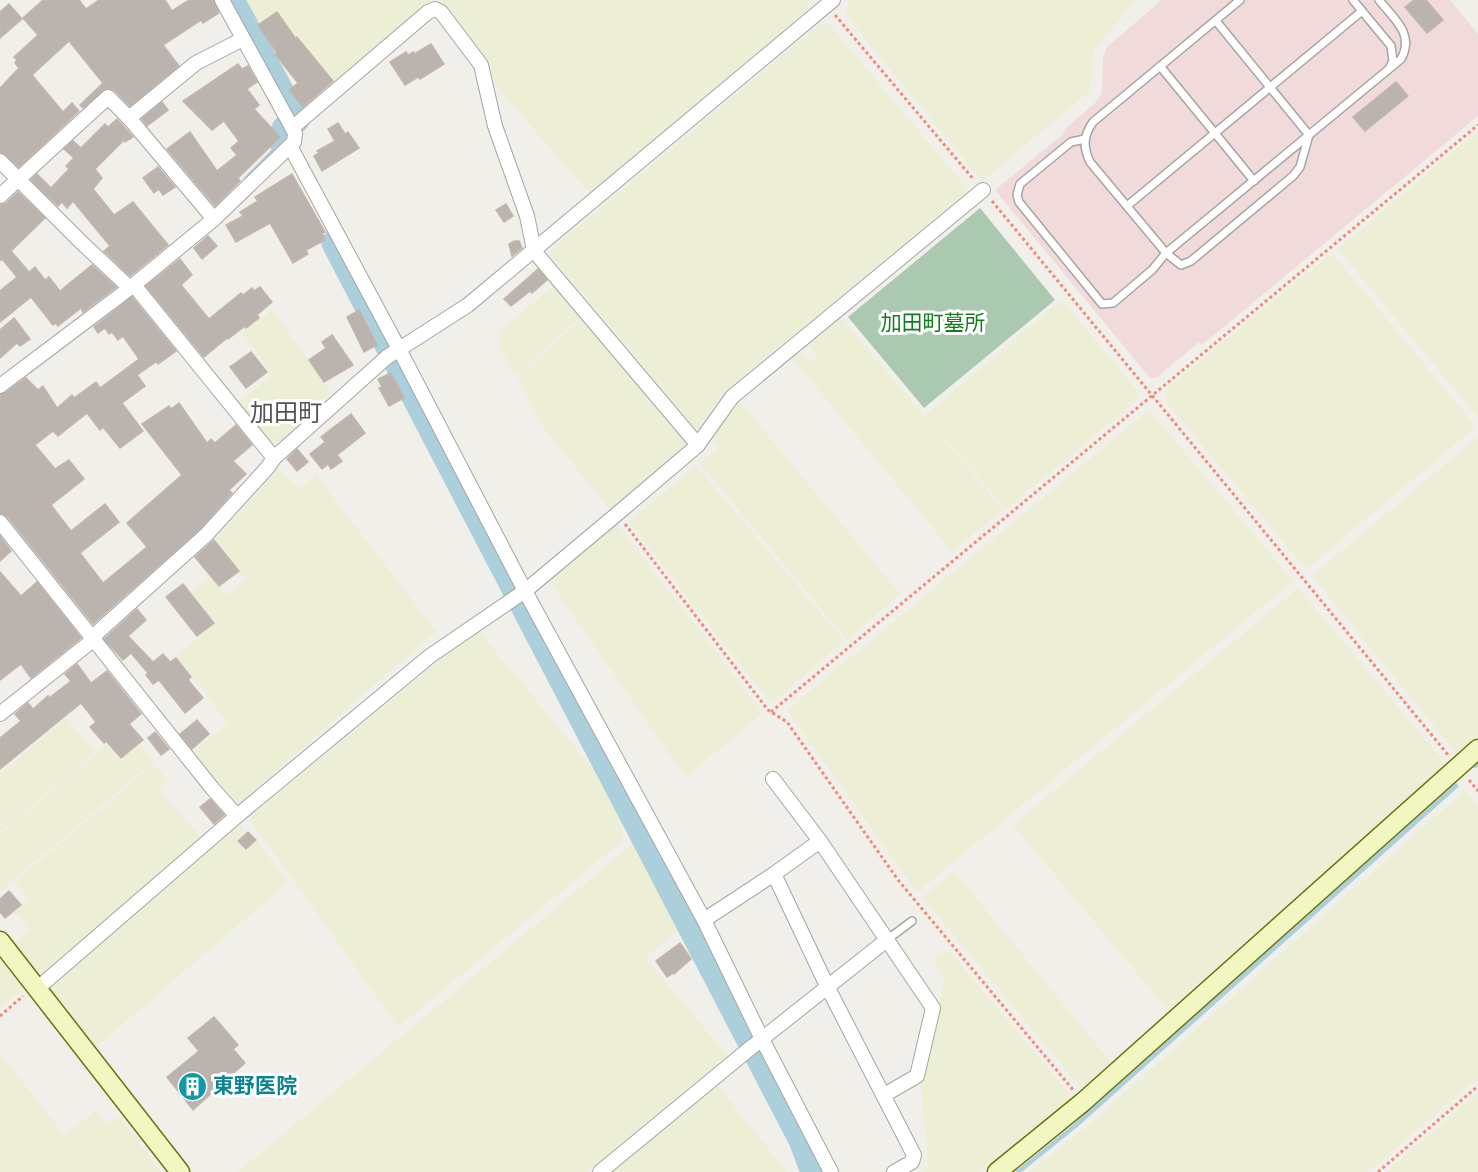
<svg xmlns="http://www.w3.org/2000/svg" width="1478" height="1172" viewBox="0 0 1478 1172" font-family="'Nunito Sans','Noto Sans JP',sans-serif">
  <rect width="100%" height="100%" fill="#f1efe9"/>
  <polygon fill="#f0dbda" points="1162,0 1450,0 1478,34 1478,116 1202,345 1199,342 1156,378 1150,378 995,190 1062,135 1065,129 1095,103 1102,93 1103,57 1107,47"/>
  <g fill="#eceed6">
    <polygon points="238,0 430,0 429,4 339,85 277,11 252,26"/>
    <polygon points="441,0 808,0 808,14 591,195 492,81 487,64"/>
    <polygon points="849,0 1135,0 1093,52 1090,91 982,181 846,15"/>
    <polygon points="820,24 830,25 968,190 722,394 697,430 548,252"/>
    <polygon points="1478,131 1478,417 1338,249"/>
    <polygon points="1332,253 1476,427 1306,569 1166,402 1166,389"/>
    <polygon points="555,284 582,316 514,376 500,345 500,332"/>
    <polygon points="1062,300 1139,393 1138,399 1006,509 925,415"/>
    <polygon points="273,309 331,393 282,442 269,442 238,403 273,374 242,333"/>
    <polygon points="584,318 689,442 687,448 611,511 540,423 517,376"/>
    <polygon points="842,318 1003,510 952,551 793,359 801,352 810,362 818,356 809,345"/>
    <polygon points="740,402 900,594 847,640 700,463 718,448 711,439"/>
    <polygon points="1149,410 1293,581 917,892 787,710"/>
    <polygon points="1478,437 1478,737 1461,752 1454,750 1312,576"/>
    <polygon points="696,466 844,641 771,704 629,522"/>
    <polygon points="279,469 299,489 316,475 436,631 239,803 231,800 191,754 228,723 177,656 216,623 191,592 209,578 226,595 246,579 215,539"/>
    <polygon points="616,523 763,713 685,777 549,580"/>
    <polygon points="1298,588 1444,762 1443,769 1168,1010 1013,825"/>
    <polygon points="477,629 597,774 619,805 623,840 398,1027 249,818"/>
    <polygon points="66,718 95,752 0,832 0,774"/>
    <polygon points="106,745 120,761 140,745 154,761 0,891 0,835"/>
    <polygon points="154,764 168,781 159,789 203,840 41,976 13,944 30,930 15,912 30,899 15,882"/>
    <polygon points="1465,790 1478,806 1478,1078 1368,1172 1029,1172 1085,1128"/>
    <polygon points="240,824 246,831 236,841 245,852 257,841 288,882 94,1049 48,988"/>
    <polygon points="635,842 681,928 645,958 727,1055 587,1172 238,1172"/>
    <polygon points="954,871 1111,1062 1081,1088 922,897"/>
    <polygon points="949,951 1072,1097 980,1172 922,1172 928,1167 921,1087 944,980 933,959"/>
    <polygon points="0,955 26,987 0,1008"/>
    <polygon points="0,1053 64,1135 95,1111 106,1124 118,1116 161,1172 0,1172"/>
    <polygon points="716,1084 787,1172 611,1172"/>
    <polygon points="1478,1093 1478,1172 1386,1172"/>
  </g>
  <polygon fill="#abc9b1" points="980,208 1055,300 924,408 848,317"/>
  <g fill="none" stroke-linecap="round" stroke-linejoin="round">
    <g stroke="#accfdc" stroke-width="4.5">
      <polyline points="246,179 279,145 282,139"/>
      <polyline points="1475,766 1478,763"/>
      <polyline points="1018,1172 1075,1126 1456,786"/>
    </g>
    <g stroke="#accfdc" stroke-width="27">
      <polyline points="231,0 296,120"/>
      <polyline points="282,141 285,129"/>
      <polyline points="335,243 802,1140 814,1172"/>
    </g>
  </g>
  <g fill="#bbb4ae" stroke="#c2b6ac" stroke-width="1.5">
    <polygon points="43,0 79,0 86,9 99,0 165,0 172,11 189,0 213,0 219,13 203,23 201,20 163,45 179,66 130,106 114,90 106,88 83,108 80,105 103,83 69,41 32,75 63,112 72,103 79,111 19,167 6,155 0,152 0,88 19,68 15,63 17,60 14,57 38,35 23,18"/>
    <polygon points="1414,0 1426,0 1443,20 1427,33 1405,7"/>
    <polygon points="9,4 22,19 0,38 0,12"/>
    <polygon points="277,12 296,39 297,37 333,81 303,107 289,90 298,83 275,54 277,53 258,25"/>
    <polygon points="431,44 444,64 420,79 418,77 405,85 390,62 406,52 409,55 413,52 414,54"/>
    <polygon points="238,64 242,69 248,66 257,82 247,89 259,105 254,109 280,137 238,178 240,181 215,206 167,149 190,132 217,171 237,155 231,148 239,141 224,121 212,130 183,101"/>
    <polygon points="1396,82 1408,96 1365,131 1353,117"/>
    <polygon points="162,102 168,110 147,126 142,119"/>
    <polygon points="117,119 133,137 125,142 124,140 95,169 102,178 93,189 114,215 133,202 168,245 130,276 104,251 110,246 73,201 67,208 62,202 58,206 31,180 37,174 51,188 69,169 66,166 74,158 64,149 73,141 81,148 105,124 108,127"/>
    <polygon points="338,123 345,134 348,132 359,148 322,171 314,156 319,153 317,151 335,141 328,129"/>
    <polygon points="158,167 175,187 163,195 159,189 154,193 143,178"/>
    <polygon points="292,174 325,232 322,233 325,240 306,250 308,254 293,263 270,223 236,242 226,225 243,216 240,212 258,201 255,197"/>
    <polygon points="18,192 45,218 11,251 29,272 35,267 45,280 49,277 60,291 92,265 116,287 83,312 81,308 58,326 56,323 53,325 31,297 0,322 0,291 17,277 2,259 0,261 0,205 6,203"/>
    <polygon points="506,204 513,216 504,222 496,210"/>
    <polygon points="208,236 217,246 202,259 194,248"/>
    <polygon points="514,241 519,241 522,248 512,256 509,244"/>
    <polygon points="180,259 192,275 181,285 209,319 241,293 243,295 252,288 254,291 260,287 272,302 257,315 259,318 246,328 245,326 228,339 227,338 204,357 146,286"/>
    <polygon points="538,269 547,280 532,293 530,291 511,306 504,299"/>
    <polygon points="132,297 176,351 158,364 156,362 137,375 145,386 122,403 143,431 120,448 103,427 100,430 87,413 58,436 53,431 35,445 55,469 69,460 84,479 51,505 71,531 105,504 119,522 80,553 103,583 147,547 127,523 182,475 142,424 169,406 171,409 179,403 207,443 211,439 215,443 236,425 252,445 233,461 246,474 229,490 232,493 200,529 93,624 7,516 0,513 0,395 5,393 26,378 38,390 43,386 57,408 72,395 74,398 96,382 100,388 139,359 123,336 118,340 112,332 109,334 105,328 98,333 94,327"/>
    <polygon points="359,310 377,345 364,352 347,317"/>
    <polygon points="14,318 30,339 20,346 17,343 0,358 0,330"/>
    <polygon points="332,335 353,365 324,382 309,360 326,348 322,342"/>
    <polygon points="251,352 267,372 246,388 230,367"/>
    <polygon points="391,373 404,398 389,406 379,388 382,387 378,379"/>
    <polygon points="351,414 365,433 337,455 342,461 331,469 328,464 322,469 310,454 325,442 321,437"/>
    <polygon points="297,449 308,462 297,471 287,459"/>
    <polygon points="0,536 11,551 0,561"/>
    <polygon points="214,540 239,571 219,586 195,557"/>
    <polygon points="0,572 21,596 37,582 81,638 31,678 21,664 0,680"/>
    <polygon points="183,584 214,623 197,636 166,597"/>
    <polygon points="137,609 146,620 128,636 153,662 163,654 170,662 176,658 191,677 188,680 203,698 185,713 159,680 153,684 146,675 148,673 131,653 123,660 104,639"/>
    <polygon points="77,664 91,683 107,671 141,714 129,724 143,740 121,758 106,741 104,743 90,727 96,722 81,703 0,769 0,738 21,721 15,714 28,703 33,709 48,696 49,698 71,681 65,674"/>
    <polygon points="197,720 209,734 192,749 180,734"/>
    <polygon points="155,732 169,749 161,755 148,738"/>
    <polygon points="210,799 224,815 214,824 200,807"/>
    <polygon points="248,832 256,840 246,849 238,841"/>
    <polygon points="9,891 21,905 5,918 0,912 0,899"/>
    <polygon points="680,943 691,959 674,974 673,973 667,977 656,961"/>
    <polygon points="214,1017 238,1045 233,1049 245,1063 193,1110 167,1077 199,1051 188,1038"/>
  </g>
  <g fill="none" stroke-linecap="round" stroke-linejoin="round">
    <defs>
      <g id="lane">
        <path d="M1240,0L1093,122C1083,136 1083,147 1090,162L1166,253L1401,59C1415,34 1394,19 1379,0"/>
        <polyline points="1353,0 1391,46 1393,61 1390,67"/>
        <polyline points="1160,66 1254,181"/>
        <polyline points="1085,139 1071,142 1020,184 1017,195 1019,202 1102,304 1113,303 1152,270 1166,253 1181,265 1191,261 1293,176 1300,167 1309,135 1216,21"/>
        <polyline points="1127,206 1362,11"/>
        <polyline points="888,939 912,921"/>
      </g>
      <g id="street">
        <polyline points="129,118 214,219"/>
        <polyline points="292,128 428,12 435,9 441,12 481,65 495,126 527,216 534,250"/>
        <polyline points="290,146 399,349 525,591 704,920 762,1039 831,1172"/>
        <polyline points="0,161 82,243 130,288"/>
        <polyline points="0,196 108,97 129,118 196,63 243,39"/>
        <polyline points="534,251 698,445"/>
        <polyline points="134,285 274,458"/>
        <polyline points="0,386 130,288 214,219 294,142 295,133 222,0"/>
        <polyline points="0,522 212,788 237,816"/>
        <polyline points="0,714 88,644 99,631 206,535 268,467 274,458 387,357 468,305 833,0"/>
        <polyline points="773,779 820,841 933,1008 917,1076 884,1095"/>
        <polyline points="774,874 828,988 914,1155 912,1162 894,1172"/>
        <polyline points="704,920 774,874 820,841"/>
        <polyline points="38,988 237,816 430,656 525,591 617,514 697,446 732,397 983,190"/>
        <polyline points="600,1172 748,1050 888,939"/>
      </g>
      <g id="secondary">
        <polyline points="0,941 180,1172"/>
        <polyline points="997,1172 1083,1102 1478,749"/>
      </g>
    </defs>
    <use href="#lane" stroke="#a5a5a5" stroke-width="10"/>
    <use href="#street" stroke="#a5a5a5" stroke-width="16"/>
    <use href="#secondary" stroke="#66750c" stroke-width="21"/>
    <g stroke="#f28979" stroke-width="3" stroke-dasharray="3 3" stroke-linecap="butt">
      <polyline points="835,15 974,180"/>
      <polyline points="992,201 1449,756"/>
      <polyline points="625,524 768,710 787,722 898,880 1074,1091"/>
      <polyline points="771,712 1478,125"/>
      <polyline points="1469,780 1478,791"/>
      <polyline points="0,1016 23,996"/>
      <polyline points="1378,1172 1478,1086"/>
    </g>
    <use href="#lane" stroke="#fff" stroke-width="7"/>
    <use href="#street" stroke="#fff" stroke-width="14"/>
    <use href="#secondary" stroke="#f2f7c1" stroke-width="18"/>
  </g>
  <defs>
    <symbol id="building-disc" viewBox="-11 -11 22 22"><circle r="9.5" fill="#0f9aa8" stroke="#fff"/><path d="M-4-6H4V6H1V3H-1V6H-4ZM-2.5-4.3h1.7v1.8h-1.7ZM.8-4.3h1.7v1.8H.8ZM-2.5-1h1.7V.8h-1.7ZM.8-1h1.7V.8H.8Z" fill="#fff"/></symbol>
  </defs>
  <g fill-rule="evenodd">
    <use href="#building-disc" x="176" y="1070" width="33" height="33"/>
  </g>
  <g text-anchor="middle" stroke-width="6" stroke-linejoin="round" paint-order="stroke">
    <g font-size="21" fill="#137c1f" stroke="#fff">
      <text x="933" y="330">加田町墓所</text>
    </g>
    <g font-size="21" font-weight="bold" fill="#0d838f" stroke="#fff" text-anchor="start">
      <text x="213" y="1093">東野医院</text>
    </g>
    <g font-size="24" fill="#545454" stroke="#fff">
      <text x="286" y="421">加田町</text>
    </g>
  </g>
</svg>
